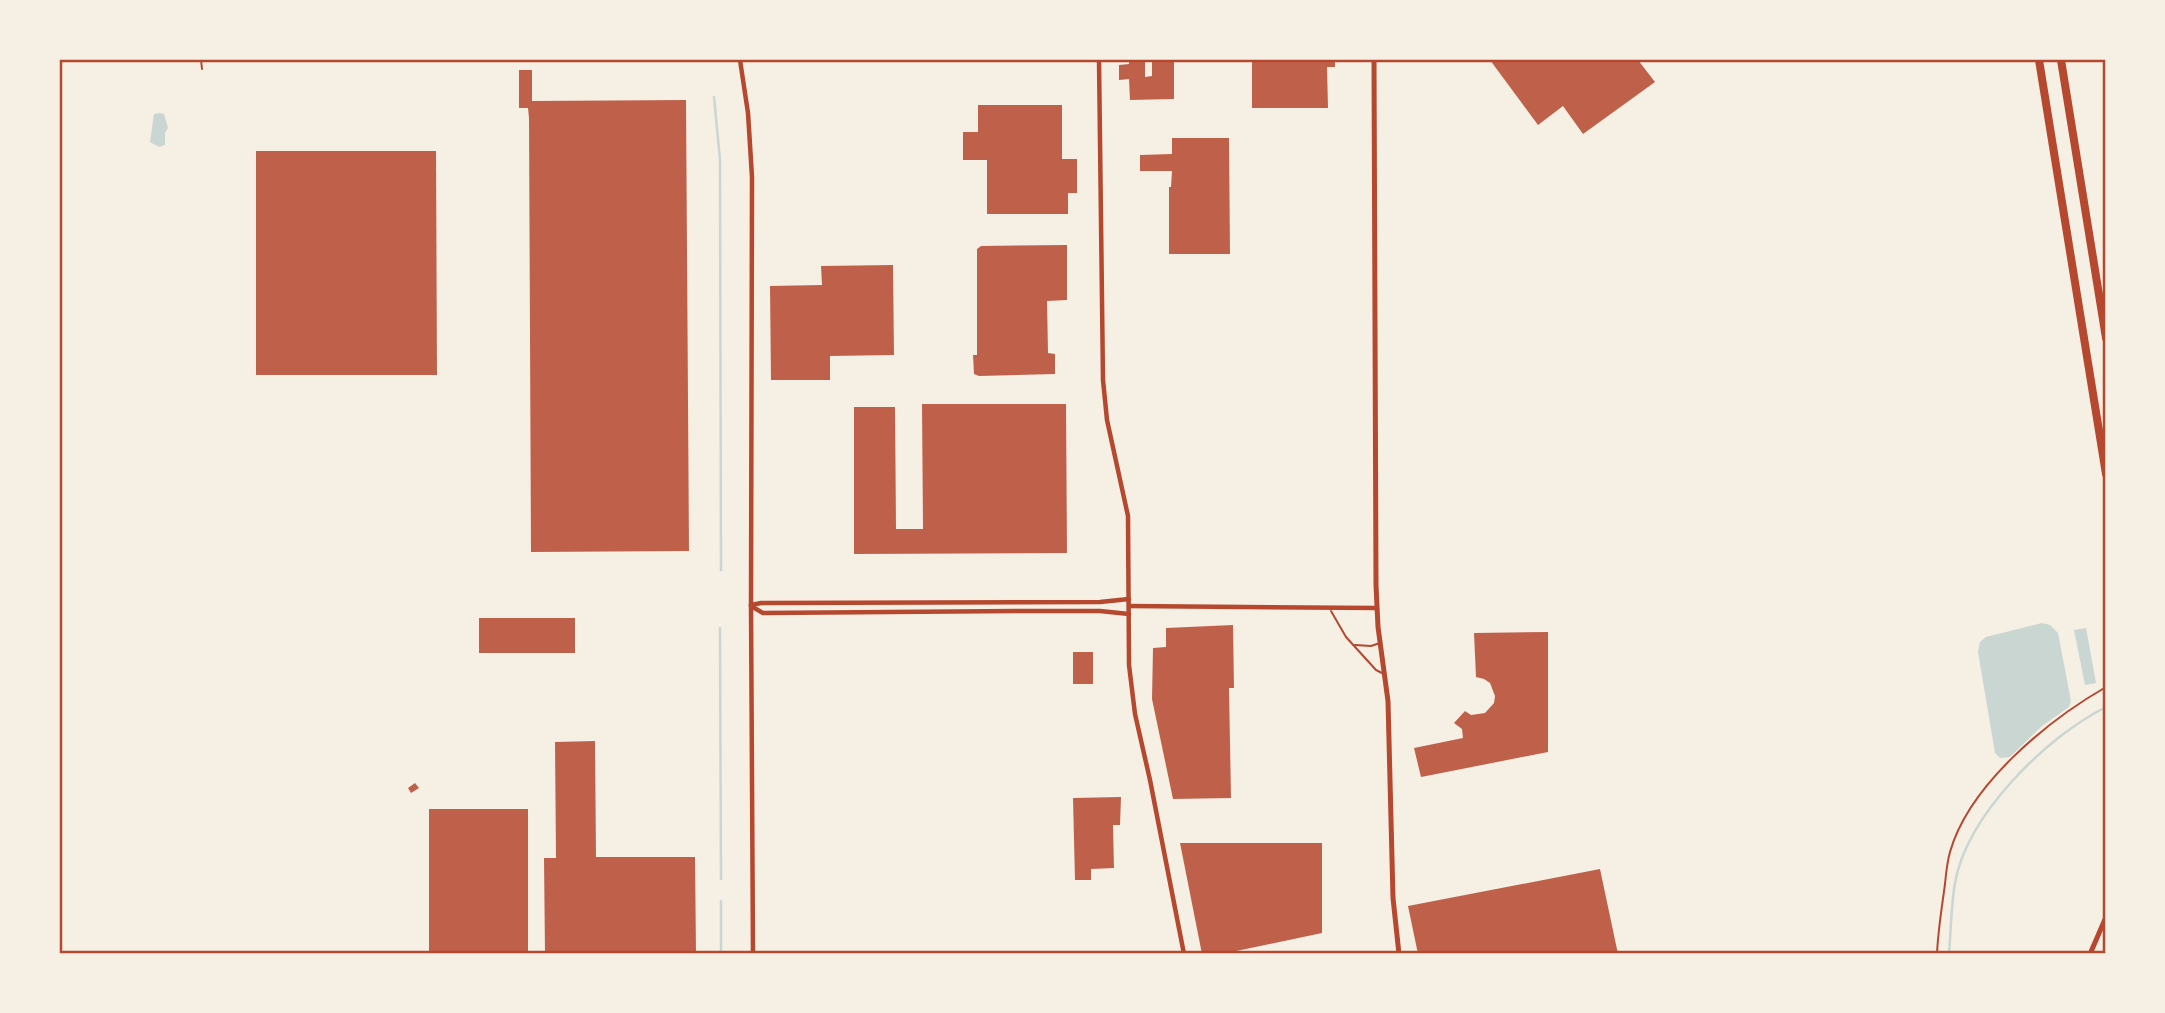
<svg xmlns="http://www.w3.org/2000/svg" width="2165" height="1013" viewBox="0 0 2165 1013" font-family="Figtree,sans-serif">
  <rect width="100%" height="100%" fill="#f6efe4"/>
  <g fill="#c9d6d2">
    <polygon points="160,113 164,114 168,128 165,133 165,145 159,147 150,142 154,114"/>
    <polygon points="2042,623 2050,625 2058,633 2071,701 2069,707 2042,726 2010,757 2000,758 1995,753 1978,652 1980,642 1986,637"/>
    <polygon points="2086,628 2096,683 2085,685 2074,630"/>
  </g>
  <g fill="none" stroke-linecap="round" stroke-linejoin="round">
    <g stroke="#c9d6d2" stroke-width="2.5">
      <polyline points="714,97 720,160 721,570"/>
      <polyline points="720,628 721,879"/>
      <polyline points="721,954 721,901"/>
      <path d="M1949,954C1951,930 1951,906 1955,883C1967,815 2046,737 2106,707"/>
    </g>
  </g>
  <g fill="#bf614a">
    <polygon points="1129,60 1145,60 1145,77 1152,76 1152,60 1174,60 1174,99 1130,100 1129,79 1119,80 1119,65 1129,64"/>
    <polygon points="1252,60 1335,60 1335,67 1327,67 1328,108 1252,108"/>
    <polygon points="1490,60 1638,60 1655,82 1583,134 1563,106 1538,125"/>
    <polygon points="519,70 532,70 532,101 686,100 689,551 531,552 529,118 528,108 519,108"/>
    <polygon points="978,105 1062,105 1062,159 1077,159 1077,193 1068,193 1068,214 987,214 987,160 963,160 963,132 978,132"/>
    <polygon points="1172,138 1229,138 1230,254 1169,254 1169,187 1171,187 1172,171 1140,171 1140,155 1172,154"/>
    <polygon points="256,151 436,151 437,375 256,375"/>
    <polygon points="1067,245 1067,300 1047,301 1048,353 1055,354 1055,374 979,376 974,374 973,355 977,355 977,249 981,246"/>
    <polygon points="893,265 894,355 830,356 830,380 771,380 770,286 822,285 821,266"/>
    <polygon points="922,404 1066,404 1067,553 854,554 854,407 895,407 896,529 923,529"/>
    <rect x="479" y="618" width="96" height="35"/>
    <polygon points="1233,625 1234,688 1229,688 1231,798 1173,799 1152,699 1153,648 1166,647 1166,628"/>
    <polygon points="1548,632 1548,752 1421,777 1414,748 1463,738 1462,729 1454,723 1465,711 1471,715 1485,713 1494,703 1495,696 1490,683 1484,679 1476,677 1474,633"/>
    <rect x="1073" y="652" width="20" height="32"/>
    <polygon points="595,741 596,857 695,857 696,954 545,954 544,858 556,858 555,742"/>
    <polygon points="415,783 419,788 411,793 408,788"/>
    <polygon points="1121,797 1120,825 1113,825 1114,868 1091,869 1091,880 1075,880 1073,798"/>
    <rect x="429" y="809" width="99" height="145"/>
    <polygon points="1180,843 1322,843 1322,933 1222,954 1202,954"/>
    <polygon points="1600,869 1618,954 1418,954 1408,906"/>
  </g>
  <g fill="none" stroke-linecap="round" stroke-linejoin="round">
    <g stroke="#b5482f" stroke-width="2">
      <polyline points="201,60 202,69"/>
      <path d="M1937,954C1938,930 1942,907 1945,884C1946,874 1947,862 1950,852C1969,785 2047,721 2106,687"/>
    </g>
    <g stroke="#b5482f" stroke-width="2">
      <polyline points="1331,611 1346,637 1376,670 1382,673"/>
      <polyline points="1355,645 1371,646 1380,643"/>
    </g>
    <g stroke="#b5482f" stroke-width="4.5">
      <polyline points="740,60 748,113 752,177 751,606 753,954"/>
      <polyline points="1099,60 1103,380 1107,420 1128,516 1129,665 1135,714 1150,780 1184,954"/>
      <polyline points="751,605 761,603 1100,602 1129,599"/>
      <polyline points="751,606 763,613 1016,611 1100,611 1129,614"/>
      <polyline points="1129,606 1377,608"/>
    </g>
    <g stroke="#b5482f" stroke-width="5">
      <polyline points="1374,60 1376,585 1378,627 1388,701 1393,898 1399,954"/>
      <polyline points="2090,954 2106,917"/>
    </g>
    <g stroke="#b5482f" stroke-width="8">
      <polyline points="2039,60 2106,474"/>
      <polyline points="2061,60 2106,338"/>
    </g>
  </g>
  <rect width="2165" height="1013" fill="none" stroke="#f6efe4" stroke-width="122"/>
  <rect x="61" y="61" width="2043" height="891" fill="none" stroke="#b5482f" stroke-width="2.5"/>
</svg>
